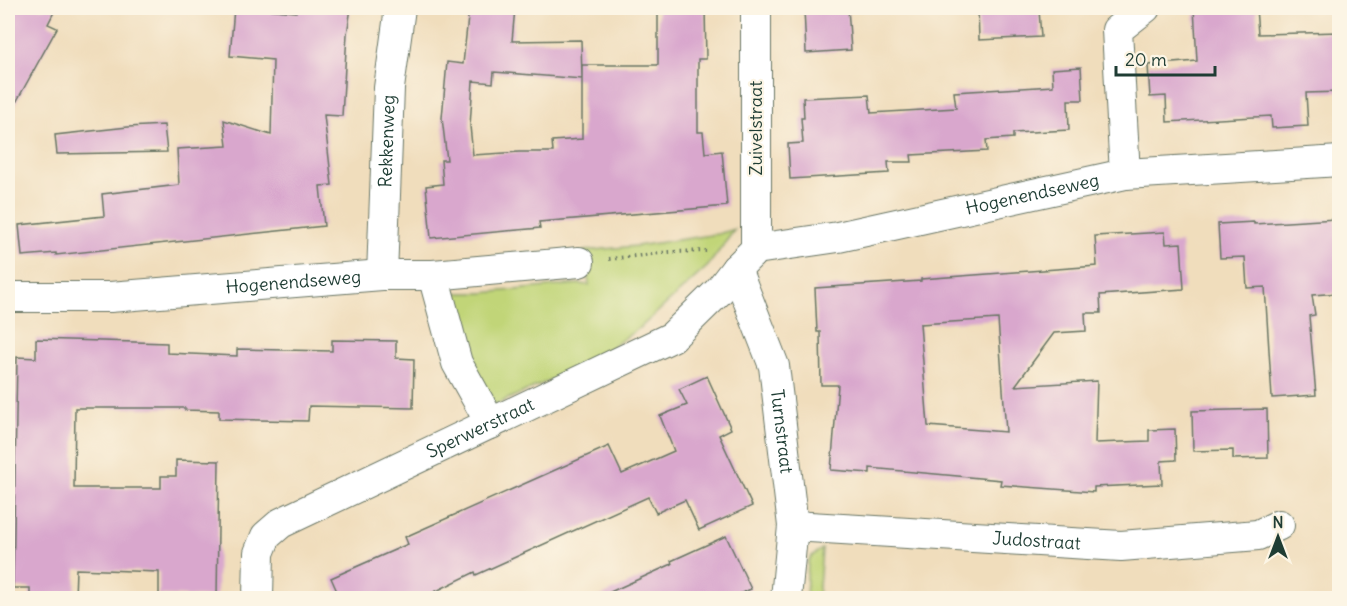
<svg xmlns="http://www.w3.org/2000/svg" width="1347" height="606" viewBox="0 0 1347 606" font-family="Delius,sans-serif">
  <rect width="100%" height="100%" fill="#fcf5e5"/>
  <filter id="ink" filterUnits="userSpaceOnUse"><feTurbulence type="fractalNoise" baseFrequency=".0167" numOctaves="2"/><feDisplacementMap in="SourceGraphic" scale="12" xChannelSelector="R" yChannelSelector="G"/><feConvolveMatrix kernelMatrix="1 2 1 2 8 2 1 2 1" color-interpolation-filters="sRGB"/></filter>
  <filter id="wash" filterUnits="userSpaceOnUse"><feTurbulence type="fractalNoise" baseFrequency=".008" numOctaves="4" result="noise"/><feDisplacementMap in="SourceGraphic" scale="24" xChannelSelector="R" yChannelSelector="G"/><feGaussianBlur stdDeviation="1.35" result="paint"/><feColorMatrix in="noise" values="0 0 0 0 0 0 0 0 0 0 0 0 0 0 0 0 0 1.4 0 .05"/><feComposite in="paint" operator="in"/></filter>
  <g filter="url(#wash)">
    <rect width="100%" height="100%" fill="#f0ddbc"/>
    <g fill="#c1d578" stroke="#708956" stroke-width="1.5">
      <polygon points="735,229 708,266 642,326 587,364 492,406 466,350 453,293 482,293 578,284 589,285 584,251 637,246 718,234"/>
      <polygon points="822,549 818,598 806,598 808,562 812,556"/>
    </g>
    <g id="blocks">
      <g fill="#d9a7cd" fill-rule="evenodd">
        <polygon points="8,8 56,8 48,24 57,28 8,117"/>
        <polygon points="234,8 253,8 296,12 296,8 351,8 347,34 342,116 324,115 332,185 320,186 324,226 56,255 56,253 22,256 19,225 104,216 102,194 179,185 177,149 227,146 224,120 271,135 273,60 230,56"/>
        <polygon points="469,8 515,8 512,41 581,40 582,79 494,72 493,83 473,81 470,126 473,155 519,152 553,152 552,141 582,139 582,65 658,65 658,8 705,8 706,59 698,59 698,132 703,132 705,153 722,151 727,206 539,222 540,228 431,238 426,186 443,184 441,160 447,160 442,118 447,62 463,64"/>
        <polygon points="804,8 848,8 851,50 806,53"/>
        <polygon points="978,8 1024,8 1025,11 1039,10 1041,37 979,40"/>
        <polygon points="1194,8 1256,8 1258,34 1340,32 1340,92 1306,93 1308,126 1272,128 1271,116 1167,122 1166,96 1150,97 1148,65 1197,61"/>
        <polygon points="1081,67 1083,100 1068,100 1069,130 1013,133 1013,138 986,140 987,151 911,155 912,162 888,162 889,173 790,179 788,144 803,143 801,118 804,118 803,98 869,95 871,113 956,108 954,92 1053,86 1052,69"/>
        <polygon points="164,125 167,152 57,154 55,135 128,127"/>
        <polygon points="1336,219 1340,293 1312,295 1315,315 1309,316 1316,395 1272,398 1265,287 1247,288 1245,257 1220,258 1218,224 1254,222 1254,224"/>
        <path d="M1165,232L1166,244L1181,243L1184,289L1100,295L1101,313H1085L1086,331L1054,333L1015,386L1097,381L1095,443L1149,441V430L1175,429L1176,460L1161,461L1162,484L1094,487V492L1000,485L1001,480L870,468V473L831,470L838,385H821L820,332H817L815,288L921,281V279L1097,266L1095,236ZM998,319L1006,432L928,426L920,324Z"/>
        <polygon points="36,339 167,343 167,353 237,356 237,349 332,351 332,340 396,341 396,358 414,359 413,408 309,406 308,421 219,419 219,411 185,410 185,408 75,408 74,488 161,488 161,476 176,476 176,460 219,461 217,597 159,595 159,572 76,569 75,598 30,598 30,588 13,588 17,357 36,358"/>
        <polygon points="707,376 731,429 719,435 752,506 699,530 685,500 656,513 648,497 476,575 475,572 422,598 340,598 331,578 408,544 405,537 609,446 622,474 674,451 660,416 687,405 679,389"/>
        <polygon points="1267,409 1268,458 1233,459 1233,450 1193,451 1192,411"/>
        <polygon points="726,536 751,589 730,598 597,598 672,564 671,561"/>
      </g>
    </g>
  </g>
  <g filter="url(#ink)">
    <use href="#blocks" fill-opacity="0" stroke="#687564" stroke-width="1.5"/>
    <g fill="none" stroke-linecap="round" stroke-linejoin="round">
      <defs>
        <g id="street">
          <polyline points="1125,174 1117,30 1145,8"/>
          <polyline points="756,249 756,8"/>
          <path id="s1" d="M736,269L774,366L793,526L786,598"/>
          <path id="s2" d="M382,275L389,88L400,8"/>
          <polyline points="433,275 457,363 491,424"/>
          <path id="s3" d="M8,297H110L382,275H433L579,262"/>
          <path id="s4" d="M793,526L1121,546L1258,535L1279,525"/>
          <path id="s5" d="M258,598L259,553L266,536L281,523L672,337L719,291L736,269L756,249L838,237L1125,174L1340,161"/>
        </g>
      </defs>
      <use href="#street" stroke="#687564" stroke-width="32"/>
      <polyline stroke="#687564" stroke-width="4" stroke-dasharray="1.5 4.5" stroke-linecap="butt" points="609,259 670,252 709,251"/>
      <use href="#street" stroke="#fff" stroke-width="30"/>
    </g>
  </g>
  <g text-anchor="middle" stroke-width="4.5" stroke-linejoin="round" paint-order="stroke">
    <g font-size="18" fill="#1f3d34" stroke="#fcf5e5">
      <text transform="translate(756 128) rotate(-90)" y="6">Zuivelstraat</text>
      <text dy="6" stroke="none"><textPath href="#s2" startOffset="134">Rekkenweg</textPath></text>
      <text dy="6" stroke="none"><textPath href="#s5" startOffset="920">Hogenendseweg</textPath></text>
      <text dy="6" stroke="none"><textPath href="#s3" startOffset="286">Hogenendseweg</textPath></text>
      <text dy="6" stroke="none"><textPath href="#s5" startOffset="304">Sperwerstraat</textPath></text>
      <text dy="6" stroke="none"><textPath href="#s1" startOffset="170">Turnstraat</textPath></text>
      <text dy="6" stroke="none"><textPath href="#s4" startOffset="244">Judostraat</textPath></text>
    </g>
  </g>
  <rect width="1347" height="606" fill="none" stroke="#fcf5e5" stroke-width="30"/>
  <g transform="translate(1278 537)" stroke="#fcf5e5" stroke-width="4.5" paint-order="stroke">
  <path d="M0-4.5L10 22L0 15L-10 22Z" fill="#1f3d34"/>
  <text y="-9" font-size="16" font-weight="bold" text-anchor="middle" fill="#1f3d34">N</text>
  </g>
  <path d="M1116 66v9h99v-9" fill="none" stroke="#1f3d34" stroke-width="3"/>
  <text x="1125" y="66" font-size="18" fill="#1f3d34" stroke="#fcf5e5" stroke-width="4.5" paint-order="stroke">20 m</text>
</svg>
